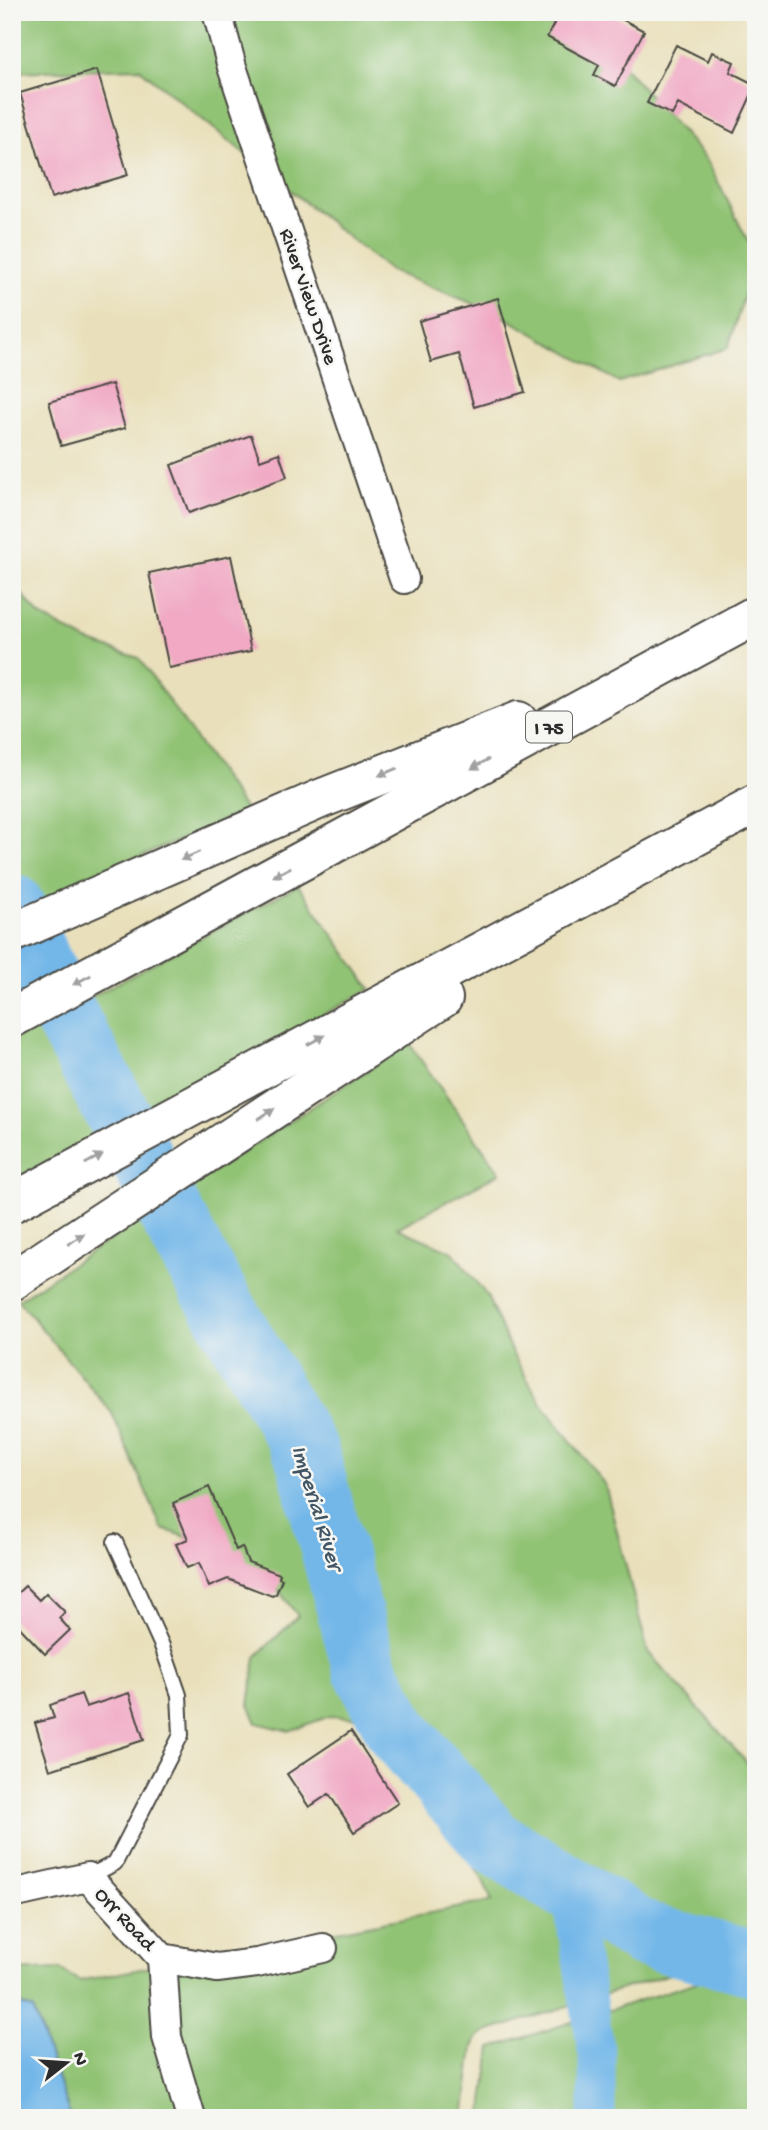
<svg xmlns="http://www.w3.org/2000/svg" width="768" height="2130" viewBox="0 0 768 2130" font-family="'Gochi Hand',sans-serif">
  <rect width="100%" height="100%" fill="#f6f6f2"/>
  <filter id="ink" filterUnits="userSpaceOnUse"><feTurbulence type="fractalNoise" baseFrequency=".0143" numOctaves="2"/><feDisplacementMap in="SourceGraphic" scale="14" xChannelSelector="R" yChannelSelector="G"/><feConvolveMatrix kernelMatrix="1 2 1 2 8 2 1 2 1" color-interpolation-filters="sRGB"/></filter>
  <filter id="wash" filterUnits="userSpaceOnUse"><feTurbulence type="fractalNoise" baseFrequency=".00686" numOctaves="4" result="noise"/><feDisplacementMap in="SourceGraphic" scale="28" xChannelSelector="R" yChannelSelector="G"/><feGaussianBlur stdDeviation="1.57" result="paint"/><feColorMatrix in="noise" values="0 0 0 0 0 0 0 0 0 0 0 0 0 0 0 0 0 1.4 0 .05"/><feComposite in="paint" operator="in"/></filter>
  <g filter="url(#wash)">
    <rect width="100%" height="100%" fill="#e9e0bb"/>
    <g fill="#91c374" stroke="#5e7750" stroke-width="2">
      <polygon points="12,12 526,12 620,62 707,160 756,257 728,348 619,382 497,313 390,271 139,68 12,72"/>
      <polygon points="12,582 39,615 87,641 139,658 246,811 12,913"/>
      <polygon points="298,885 371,989 12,1181 12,1040"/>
      <polygon points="409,1043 500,1173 397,1228 453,1252 487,1296 511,1351 541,1403 605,1485 648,1652 756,1773 756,1947 486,2032 477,2038 473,2047 464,2118 71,2118 33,2009 12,2002 12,1971 60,1969 79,1981 492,1901 482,1878 466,1854 427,1810 411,1774 391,1743 363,1718 330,1716 289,1731 257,1723 249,1705 256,1657 298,1616 264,1572 215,1546 162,1529 112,1413 18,1300"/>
      <polygon points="756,1963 756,2118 482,2118 491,2048"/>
    </g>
    <polygon fill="#73b7e9" stroke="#4f718a" stroke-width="2" points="12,2002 33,2009 71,2118 12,2118"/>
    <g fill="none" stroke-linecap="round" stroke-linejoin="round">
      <polyline stroke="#73b7e9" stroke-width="37" points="569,1888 597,2055 597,2118"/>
      <polyline stroke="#73b7e9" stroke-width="65" points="12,906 62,1009 190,1250 306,1451 365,1668 398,1731 493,1841 645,1935 756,1964"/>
    </g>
    <g id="blocks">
      <g fill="#f1a9c4">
        <polygon points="560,12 618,12 616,16 644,31 615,86 594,75 599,65 547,37"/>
        <polygon points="676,45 708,61 712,52 734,62 730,72 756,85 734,133 678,104 672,115 647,103"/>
        <polygon points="97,70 128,175 51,198 20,93"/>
        <polygon points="498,298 525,392 474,407 459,354 431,362 419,321"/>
        <polygon points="112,384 125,428 61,446 49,402"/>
        <polygon points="251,435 260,460 279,453 287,477 189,513 171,465"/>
        <polygon points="231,556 251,651 169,668 149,573"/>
        <polygon points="209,1487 236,1550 242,1547 248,1562 280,1574 279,1578 282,1579 276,1594 272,1596 228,1579 209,1587 199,1563 187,1568 176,1544 188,1539 173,1503"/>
        <polygon points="25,1586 39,1600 46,1593 65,1612 59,1618 70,1630 45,1654 12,1619 12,1598"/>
        <polygon points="129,1693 144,1740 50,1770 35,1723 54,1718 50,1705 81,1694 86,1707"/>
        <polygon points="351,1731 398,1803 354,1832 329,1794 309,1807 287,1774"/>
      </g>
    </g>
  </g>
  <g filter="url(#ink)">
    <use href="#blocks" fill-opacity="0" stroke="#484641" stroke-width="2"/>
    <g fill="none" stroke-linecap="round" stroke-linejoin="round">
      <defs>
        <polyline id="lane" points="88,1877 115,1863 181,1735 179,1695 162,1646 115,1542"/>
        <g id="street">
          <polyline points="217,12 232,67 404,579"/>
          <polyline points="12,1894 88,1877 162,1958 217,1968 257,1963 323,1948"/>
          <polyline points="162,1958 167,2037 191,2118"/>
        </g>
        <g id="highway">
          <polyline points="12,933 320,799 518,721"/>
          <polyline points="12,1018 756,615"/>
          <polyline points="12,1203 756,804"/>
          <polyline points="12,1281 443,998"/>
        </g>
      </defs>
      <use href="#lane" stroke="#484641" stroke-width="18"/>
      <use href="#street" stroke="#484641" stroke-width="32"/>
      <use href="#highway" stroke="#484641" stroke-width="42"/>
      <use href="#lane" stroke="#fff" stroke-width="14"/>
      <use href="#street" stroke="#fff" stroke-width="28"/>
      <use href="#highway" stroke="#fff" stroke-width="38"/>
    </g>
    <defs><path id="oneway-solid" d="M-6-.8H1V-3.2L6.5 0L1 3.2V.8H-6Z" transform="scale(1.75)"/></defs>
    <g fill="#a0a0a0">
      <use href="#oneway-solid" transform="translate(480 764) rotate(151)"/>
      <use href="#oneway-solid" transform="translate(388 772) rotate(158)"/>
      <use href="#oneway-solid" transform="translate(190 856) rotate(156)"/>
      <use href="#oneway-solid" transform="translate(282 872) rotate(152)"/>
      <use href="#oneway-solid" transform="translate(82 980) rotate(152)"/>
      <use href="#oneway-solid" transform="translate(316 1040) rotate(-28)"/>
      <use href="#oneway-solid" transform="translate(266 1114) rotate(-33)"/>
      <use href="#oneway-solid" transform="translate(94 1159) rotate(-28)"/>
      <use href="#oneway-solid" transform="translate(76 1239) rotate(-33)"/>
    </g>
  </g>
  <g text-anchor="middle" stroke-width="5" stroke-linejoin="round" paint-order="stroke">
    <rect fill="#f6f6f2" stroke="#686867" stroke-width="2" x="526" y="711.5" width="46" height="31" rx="5"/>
    <g font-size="19" font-weight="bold" fill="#2b2b2b">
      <text x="549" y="734">I 75</text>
    </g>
    <g font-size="21" fill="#2b2b2b" stroke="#f6f6f2">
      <text transform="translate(310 296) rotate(71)" y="7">River View Drive</text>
      <text transform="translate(126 1918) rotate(47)" y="7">Orr Road</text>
    </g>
    <g font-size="23" font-style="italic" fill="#415564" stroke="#f6f6f2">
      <text transform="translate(319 1507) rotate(73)" y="8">Imperial River</text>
    </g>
  </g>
  <rect width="768" height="2130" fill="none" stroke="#f6f6f2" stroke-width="42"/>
  <g transform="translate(66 2063) rotate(73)" stroke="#f6f6f2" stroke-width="5" paint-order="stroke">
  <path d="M0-5L12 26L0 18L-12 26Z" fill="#2b2b2b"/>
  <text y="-10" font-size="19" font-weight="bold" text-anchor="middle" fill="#2b2b2b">N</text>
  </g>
</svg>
